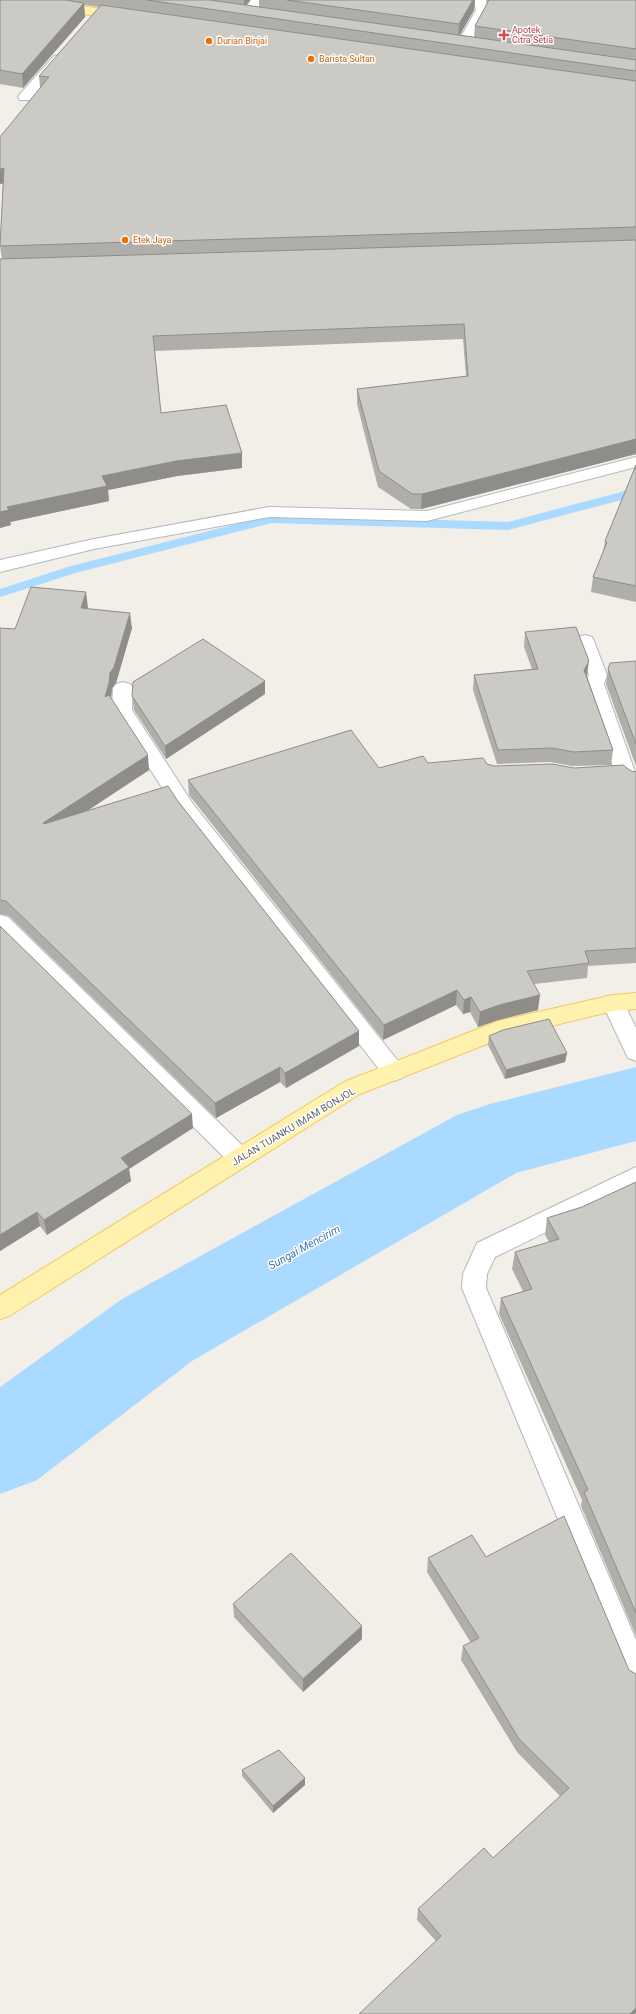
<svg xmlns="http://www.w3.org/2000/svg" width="636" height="2014" viewBox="0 0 636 2014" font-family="Roboto,sans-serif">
  <rect width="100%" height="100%" fill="#f1efe8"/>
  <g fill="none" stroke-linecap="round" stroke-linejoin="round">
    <polygon fill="#aadaff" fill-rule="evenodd" points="636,488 636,496 508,530 272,523 79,572 0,597 0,589 71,566 272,515 508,522"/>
    <polygon fill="#aadaff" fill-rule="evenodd" points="636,1067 636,1141 516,1173 192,1361 37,1480 0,1494 0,1387 122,1299 457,1115 490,1104"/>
    <defs>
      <g id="minor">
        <polygon points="251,0 263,0 253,17 243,17 242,14"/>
        <polygon points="474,0 486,0 488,10 469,47 459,47 457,44 476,10"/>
        <polygon points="59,55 64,56 66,59 64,62 30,100 20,100 18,97 20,94 54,56"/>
        <polygon points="636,457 636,467 427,521 269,517 94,549 0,572 0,560 94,539 269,507 427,511"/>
        <polygon points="585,635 592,637 594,641 607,675 604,684 635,772 632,777 625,779 618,777 615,772 584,684 589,675 576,641 578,637"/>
        <polygon points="123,682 130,684 133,688 132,710 193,804 402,1066 405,1072 402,1078 394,1081 386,1078 179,814 112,710 113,688 116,684"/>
        <polygon points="0,915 8,917 248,1151 252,1158 248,1165 240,1168 232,1165 0,936"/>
        <polygon points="613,995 621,997 636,1028 636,1061 628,1058 602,1003 605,997"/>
        <polygon points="636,1167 636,1188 495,1257 487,1274 486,1288 636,1640 636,1687 626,1683 462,1288 463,1274 477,1243"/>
      </g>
      <g id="primary">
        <polygon points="2,0 36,0 126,12 132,16 126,20 8,4"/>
        <polygon points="636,993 636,1009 613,1011 502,1038 360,1094 9,1316 0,1319 0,1295 344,1082 498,1021 613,995"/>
      </g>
    </defs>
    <use href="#minor" stroke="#b5b8bc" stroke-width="2"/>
    <use href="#primary" stroke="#f2c960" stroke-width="2"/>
    <use href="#minor" fill="#fff" fill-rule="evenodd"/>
    <use href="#primary" fill="#fff2af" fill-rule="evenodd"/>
  </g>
  <g fill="#afaea9">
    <polygon points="0,0 250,0 246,5 259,7 259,0 475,0 474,10 460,35 474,37 475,26 487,3 486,0 636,0 636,454 421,509 411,509 378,487 357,404 357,389 466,376 463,339 155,351 161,413 242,468 177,476 108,490 109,501 10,522 11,525 0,528 0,259 2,259 0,246 3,183 0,184 40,88 39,76 100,7 84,5 85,17 23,88 0,84"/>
    <polygon points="636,465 636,602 591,592 593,577 603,552 605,541"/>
    <polygon points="88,608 88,609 132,628 116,683 112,688 111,698 149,770 87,811 177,800 359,1031 359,1046 286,1088 280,1082 216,1118 9,916 0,914 0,628 15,629"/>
    <polygon points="525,632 587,675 587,676 613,750 611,765 572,766 550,762 497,764 473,690 474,675 532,669 524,647"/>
    <polygon points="636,661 636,766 606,684 608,669"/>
    <polygon points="265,694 166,759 134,710 132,696"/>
    <polygon points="428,763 487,764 494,766 574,768 631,771 636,772 636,963 588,966 587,978 534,984 538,1010 498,1020 478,1027 470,1012 463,1014 456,1005 383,1040 189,795 188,780 379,768"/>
    <polygon points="0,926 193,1128 129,1169 131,1181 47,1235 40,1226 0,1251"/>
    <polygon points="489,1036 567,1053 565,1062 505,1079 488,1045"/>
    <polygon points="636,1182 636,1636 581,1506 582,1500 499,1314 501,1298 523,1291 512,1269 515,1252 549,1242 545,1235 547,1218 582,1207"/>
    <polygon points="486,1557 629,1670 636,1674 636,2013 635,2014 436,1941 417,1920 418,1909 493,1858 560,1796 517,1752 461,1660 463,1646 471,1643 427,1572 428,1558"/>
    <polygon points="233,1604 362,1626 362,1639 303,1692 234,1617"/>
    <polygon points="242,1770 305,1778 305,1785 273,1813 242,1776"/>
  </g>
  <g fill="#8f8d8a">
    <polygon points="244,0 250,0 244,8"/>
    <polygon points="473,0 475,0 474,10 458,38 459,24"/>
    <polygon points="84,3 85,17 23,88 22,74"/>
    <polygon points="4,168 6,183 0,184 0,169"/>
    <polygon points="636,439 636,454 421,509 422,494"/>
    <polygon points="242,453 242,468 177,476 108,490 109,501 10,522 11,525 0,528 0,512 7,507 102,476 176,461"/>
    <polygon points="86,592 88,608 83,623 81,608"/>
    <polygon points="130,613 132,628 116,683 112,688 111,698 105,697 110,673"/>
    <polygon points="589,661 587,675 583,684 584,670"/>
    <polygon points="265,681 265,694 166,759 165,746"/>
    <polygon points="148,755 149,770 46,838 43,823"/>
    <polygon points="457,990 456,1005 383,1040 384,1025"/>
    <polygon points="540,995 538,1010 498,1020 478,1027 480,1012 499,1005"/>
    <polygon points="471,997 470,1012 463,1014 464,1000"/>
    <polygon points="359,1031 359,1046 286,1088 285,1073"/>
    <polygon points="567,1053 565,1062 505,1079 506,1070"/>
    <polygon points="280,1067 280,1082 216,1118 215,1103"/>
    <polygon points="192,1114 193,1128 129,1169 131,1181 47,1235 44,1220 121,1158"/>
    <polygon points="37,1212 40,1226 0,1251 0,1235"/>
    <polygon points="362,1626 362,1639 303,1692 303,1679"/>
    <polygon points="305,1778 305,1785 273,1813 273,1806"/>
    <polygon points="636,2008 636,2013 635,2014 630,2014"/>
  </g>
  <g fill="#cccac5" stroke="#8f8d8a">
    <polygon points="0,0 65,0 84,3 22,74 0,70"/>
    <polygon points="147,0 210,0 636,60 636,71"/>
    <polygon points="287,0 473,0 459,24"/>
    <polygon points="489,0 636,0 636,49 475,26"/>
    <polygon points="101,5 636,81 636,227 0,246 4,168 0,169 0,137 49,77 39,76"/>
    <polygon points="636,240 636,439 422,494 412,494 379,471 357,389 468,376 464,324 153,336 161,413 226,405 242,453 176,461 102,476 107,486 7,507 9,510 0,512 0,259"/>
    <polygon points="636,465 636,586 593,577 607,542 605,541"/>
    <polygon points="31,587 86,592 81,608 130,613 114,667 110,673 109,683 105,697 109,695 148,755 43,823 44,824 168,786 177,800 359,1031 285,1073 280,1067 215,1103 6,901 0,900 0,628 15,629"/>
    <polygon points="576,627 589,661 584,670 613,750 574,752 552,748 498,750 474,675 538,669 525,632"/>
    <polygon points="203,639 265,681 165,746 132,696 133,682"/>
    <polygon points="636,661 636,744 608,669 610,663"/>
    <polygon points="351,730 379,768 423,756 428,763 483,758 487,764 494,766 552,764 574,768 623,765 631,771 636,772 636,948 585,951 589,963 527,971 540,995 499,1005 480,1012 471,997 464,1000 457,990 384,1025 188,780"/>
    <polygon points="0,926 192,1114 121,1158 129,1167 44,1220 37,1212 0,1235"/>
    <polygon points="549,1019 567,1053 506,1070 489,1036 503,1030"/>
    <polygon points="636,1182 636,1613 584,1492 588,1490 501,1298 532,1289 515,1252 559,1239 547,1218 582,1207"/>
    <polygon points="564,1516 629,1670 636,1674 636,2008 630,2014 359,2014 441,1936 418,1909 484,1848 493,1858 569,1788 519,1739 463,1646 479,1638 428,1558 472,1535 486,1557"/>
    <polygon points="291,1553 362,1626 303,1679 233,1604"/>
    <polygon points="279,1750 305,1778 273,1806 242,1770"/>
  </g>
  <path fill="#e0444e" stroke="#fff" stroke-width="1.5" d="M502 29h4v4h4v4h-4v4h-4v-4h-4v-4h4z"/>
  <g fill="#e8710a" stroke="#fff" stroke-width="1.5">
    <circle cx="209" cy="41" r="4"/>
    <circle cx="311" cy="59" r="4"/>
    <circle cx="125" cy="240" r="4"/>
  </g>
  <g text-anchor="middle" stroke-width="3" stroke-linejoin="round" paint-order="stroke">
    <g font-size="9" fill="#be3a42" stroke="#fff" text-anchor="start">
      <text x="512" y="33">Apotek<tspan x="512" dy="10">Citra Setia</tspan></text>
    </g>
    <g font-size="9" fill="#c56008" stroke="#fff" text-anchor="start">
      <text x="217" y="44">Durian Binjai</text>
      <text x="319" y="62">Barista Sultan</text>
      <text x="133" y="243">Etek Jaya</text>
    </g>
    <g font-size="10" fill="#5f6368" stroke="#fff">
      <text transform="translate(293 1126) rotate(-31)" y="4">JALAN TUANKU IMAM BONJOL</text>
    </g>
    <g font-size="11" font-style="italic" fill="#4174aa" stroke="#fff">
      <text transform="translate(304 1247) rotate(-29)" y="4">Sungai Mencirim</text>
    </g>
  </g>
</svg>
